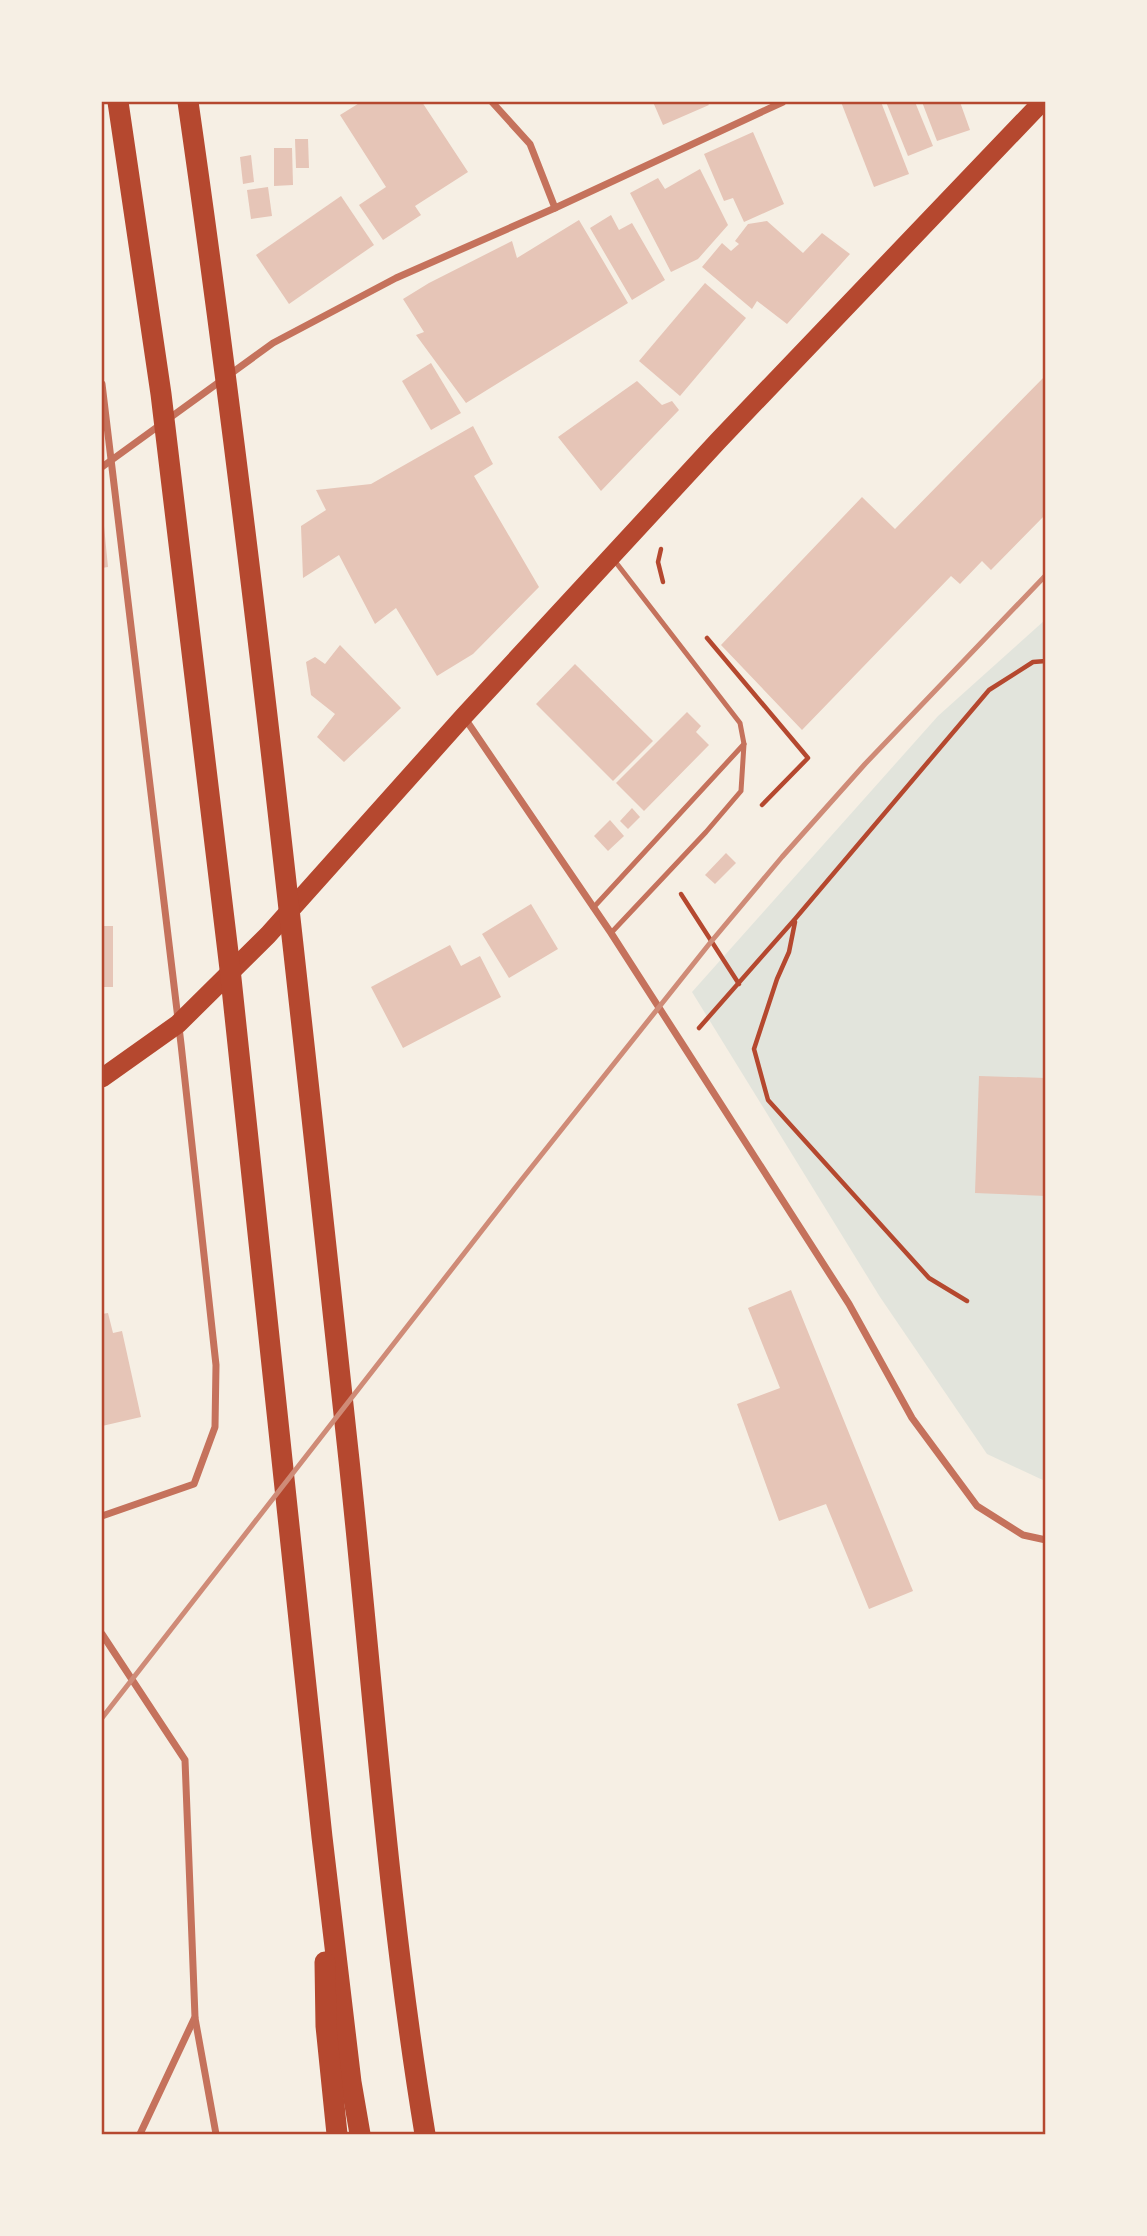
<svg xmlns="http://www.w3.org/2000/svg" width="1147" height="2236" viewBox="0 0 1147 2236" font-family="'IBM Plex Sans',sans-serif">
  <rect width="100%" height="100%" fill="#f6efe4"/>
  <polygon fill="#e2e4dc" points="1045,620 1045,1481 987,1454 880,1297 692,992 938,716"/>
  <g fill="#e6c5b7">
    <polygon points="361,102 422,102 468,172 415,206 421,215 383,240 359,205 386,187 340,115"/>
    <polygon points="653,102 707,102 709,105 663,125"/>
    <polygon points="841,102 881,102 909,174 874,187"/>
    <polygon points="886,102 915,102 933,146 908,156"/>
    <polygon points="922,102 960,102 970,130 937,141"/>
    <polygon points="753,132 784,204 744,222 733,198 724,201 704,154"/>
    <polygon points="295,139 308,139 309,168 296,168"/>
    <polygon points="274,148 292,148 293,185 274,186"/>
    <polygon points="251,155 254,182 243,184 240,157"/>
    <polygon points="700,169 728,225 698,259 671,272 630,193 658,178 665,189"/>
    <polygon points="268,187 272,216 251,219 247,190"/>
    <polygon points="341,196 374,245 289,304 256,255"/>
    <polygon points="611,215 619,230 632,223 665,280 632,300 590,228"/>
    <polygon points="579,220 628,303 466,403 416,335 424,332 403,299 429,283 512,241 517,258"/>
    <polygon points="767,221 803,253 822,233 850,254 787,324 757,301 752,309 702,267 722,243 731,251 739,244 735,241 748,224"/>
    <polygon points="705,283 746,318 680,396 639,361"/>
    <polygon points="431,363 461,413 431,430 402,381"/>
    <polygon points="1046,375 1046,514 991,570 982,561 960,584 951,576 802,730 721,645 862,497 895,529"/>
    <polygon points="637,381 662,405 672,401 679,410 601,491 558,437"/>
    <polygon points="473,426 493,464 474,476 539,587 473,654 437,676 396,608 375,624 339,555 303,578 301,526 326,510 316,490 371,484"/>
    <polygon points="102,516 103,516 108,567 102,568"/>
    <polygon points="340,645 401,708 344,762 317,737 335,714 311,695 306,662 315,657 325,664"/>
    <polygon points="575,664 653,741 613,781 536,704"/>
    <polygon points="687,712 701,726 696,732 709,745 644,811 616,783"/>
    <polygon points="632,808 640,817 628,829 620,821"/>
    <polygon points="610,820 624,836 608,851 594,836"/>
    <polygon points="726,853 736,863 715,884 705,875"/>
    <polygon points="531,904 558,949 509,978 482,934"/>
    <rect x="102" y="926" width="11" height="61"/>
    <polygon points="450,945 461,966 480,956 501,997 403,1048 371,987"/>
    <polygon points="979,1076 1046,1078 1046,1196 975,1193"/>
    <polygon points="791,1290 913,1591 869,1609 826,1504 779,1521 737,1404 780,1388 748,1308"/>
    <polygon points="108,1313 113,1333 122,1331 141,1417 102,1426 102,1314"/>
  </g>
  <g fill="none" stroke-linecap="round" stroke-linejoin="round">
    <g stroke="#b5482f" stroke-width="4.5">
      <polyline points="661,549 658,562 663,582"/>
      <polyline points="707,638 808,758 762,805"/>
      <polyline points="681,894 739,984"/>
      <polyline points="795,922 789,952 777,979 754,1049 768,1100 929,1278 967,1301"/>
      <polyline points="699,1028 795,919 989,690 1033,662 1046,661"/>
    </g>
    <g stroke="#c5725c" stroke-width="5">
      <polyline points="593,908 744,744"/>
      <polyline points="611,933 706,832 741,791 744,744 740,723 614,560"/>
    </g>
    <g stroke="#c5725c" stroke-width="7">
      <polyline points="492,102 530,144 555,208"/>
      <polyline points="102,384 181,1044 216,1365 215,1427 194,1484 102,1516"/>
      <polyline points="102,467 273,343 396,278 555,208 783,102"/>
      <polyline points="464,717 611,933 683,1045 849,1304 912,1418 977,1506 1023,1535 1046,1540"/>
      <polyline points="102,1634 185,1760 195,2017 140,2134"/>
      <polyline points="195,2018 216,2134"/>
    </g>
    <polyline stroke="#b5482f" stroke-width="19" points="102,1078 178,1024 268,935 463,717 718,441 1042,102"/>
    <g stroke="#b5482f" stroke-width="21">
      <polyline points="118,102 161,394 230,969 322,1837 351,2082 360,2134"/>
      <path d="M188,102C253,553 300,1007 349,1460C373,1685 388,1911 425,2134"/>
      <polyline points="325,1962 326,2026 337,2134"/>
    </g>
    <polyline stroke="#cf8b77" stroke-width="5" points="102,1718 519,1183 710,943 782,857 865,764 1046,575"/>
  </g>
  <rect width="1147" height="2236" fill="none" stroke="#f6efe4" stroke-width="206"/>
  <rect x="103" y="103" width="941" height="2030" fill="none" stroke="#b5482f" stroke-width="2.5"/>
</svg>
